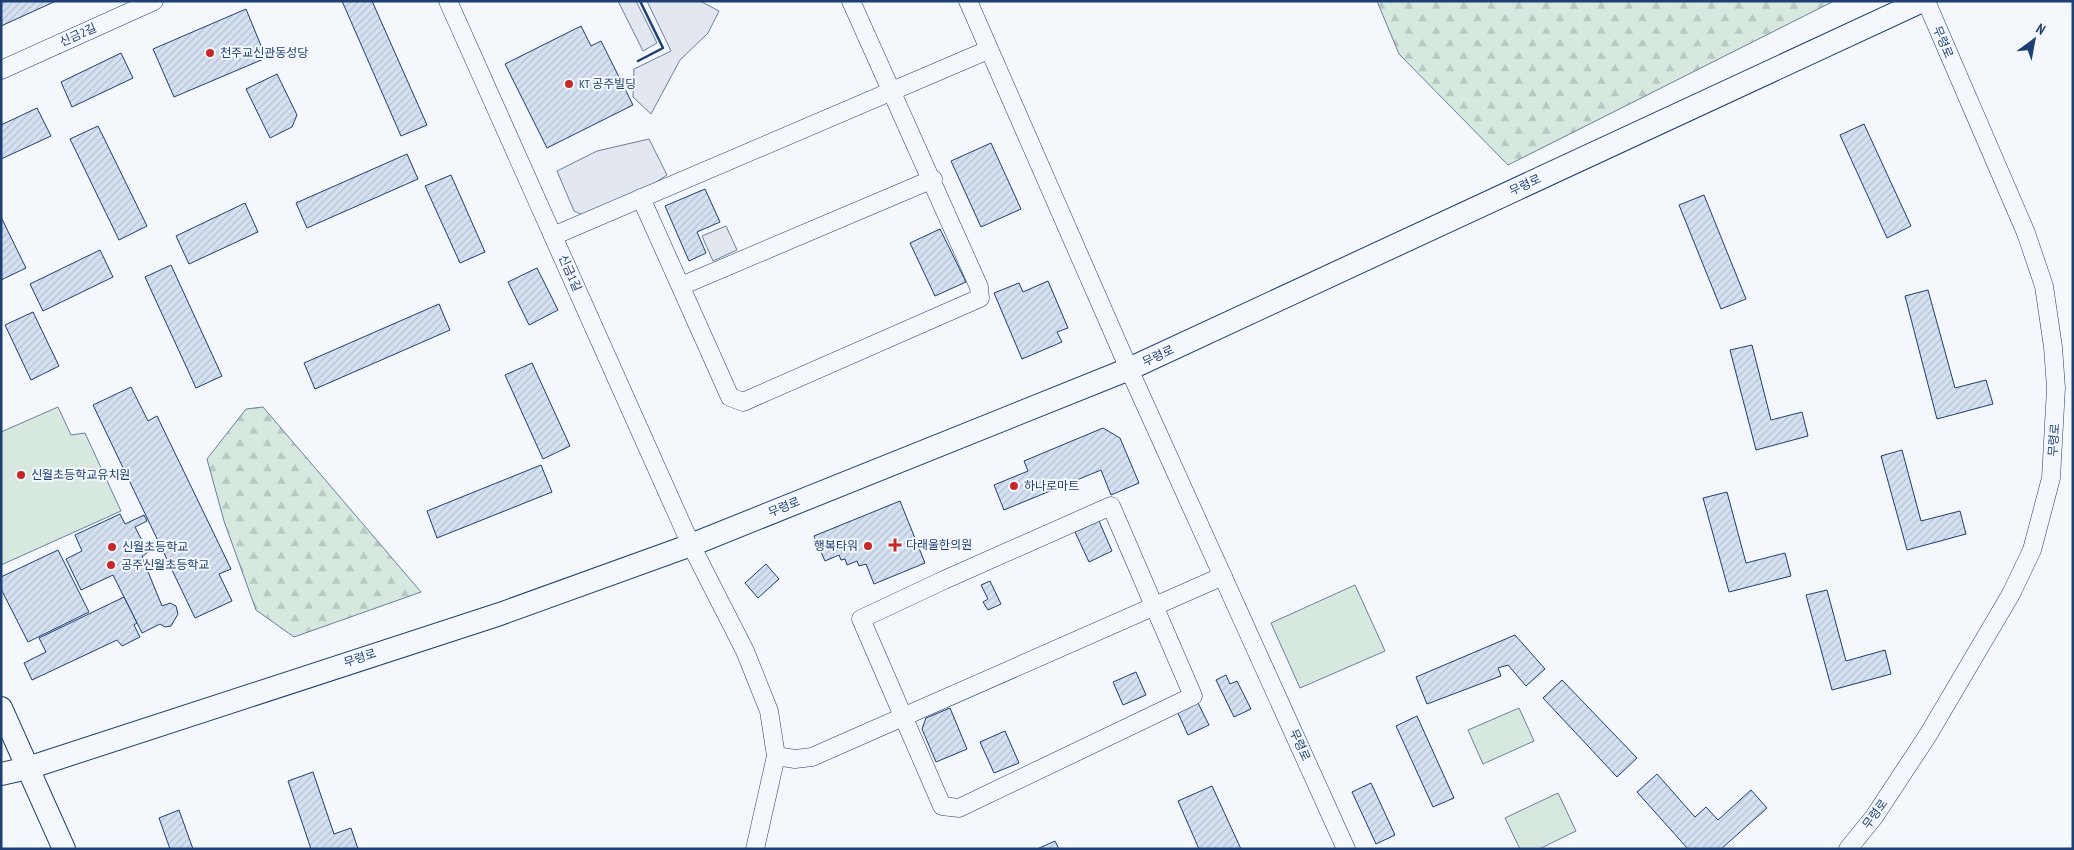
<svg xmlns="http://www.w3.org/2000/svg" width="2074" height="850" viewBox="0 0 2074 850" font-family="'PT Sans Narrow','Noto Sans KR',sans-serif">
  <defs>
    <pattern id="forest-firs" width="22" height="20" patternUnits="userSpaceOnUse" patternTransform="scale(1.25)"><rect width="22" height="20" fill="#d7e8df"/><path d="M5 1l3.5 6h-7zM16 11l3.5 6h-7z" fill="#b8c8c3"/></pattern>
    <pattern id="building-hatch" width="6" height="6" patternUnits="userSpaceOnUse" patternTransform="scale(1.25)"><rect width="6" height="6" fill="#d5e0f0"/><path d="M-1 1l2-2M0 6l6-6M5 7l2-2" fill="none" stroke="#b6c1d1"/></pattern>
  </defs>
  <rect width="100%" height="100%" fill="#f4f7fb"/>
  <g fill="url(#forest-firs)" stroke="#687fa3">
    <polygon points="1377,1 1834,1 1508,165 1399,54"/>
    <polygon points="263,407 421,592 294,637 256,610 224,521 207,459 246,409"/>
  </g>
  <g fill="#d7e8df" stroke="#687fa3">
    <polygon points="58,407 71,435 85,433 121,511 1,565 1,432"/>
    <polygon points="1355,585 1385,651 1300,688 1271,623"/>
    <polygon points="1519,708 1534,741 1483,764 1468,730"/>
    <polygon points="1558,793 1576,831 1539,849 1520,849 1505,818"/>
  </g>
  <g fill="#e3e8f0" stroke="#687fa3">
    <polygon points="618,1 636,1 657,43 643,51"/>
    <polygon points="647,1 700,1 719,11 708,33 680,60 651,114 633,97 634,69 671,51"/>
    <polygon points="649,139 667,175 630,199 587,217 574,211 557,171 597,151"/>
    <polygon points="726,226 737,250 713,261 702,236"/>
  </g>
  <g fill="url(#building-hatch)" stroke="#1d3f73">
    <polygon points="1,1 56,1 1,26"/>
    <polygon points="342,1 372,1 427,125 401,136"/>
    <polygon points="246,9 266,58 174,97 153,49"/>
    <polygon points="581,26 591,46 601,41 633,105 547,148 505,64"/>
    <polygon points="121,53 133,78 72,107 61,82"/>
    <polygon points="277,74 297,115 292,127 270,138 246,89"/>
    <polygon points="37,108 51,136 1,159 1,125"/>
    <polygon points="1864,124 1911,226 1887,238 1840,135"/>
    <polygon points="98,126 147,226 119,240 70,139"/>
    <polygon points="991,143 1021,209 981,227 951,161"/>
    <polygon points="407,154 418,179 307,228 296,203"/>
    <polygon points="451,175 485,252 460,263 425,186"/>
    <polygon points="705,189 720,222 697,232 706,253 689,261 665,206"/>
    <polygon points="1704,195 1746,299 1721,309 1679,205"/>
    <polygon points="245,203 258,232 189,264 176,236"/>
    <polygon points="1,217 26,268 1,280"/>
    <polygon points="940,229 966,282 935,296 910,243"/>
    <polygon points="100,250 113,277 43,311 30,284"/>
    <polygon points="171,265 222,376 196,388 145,277"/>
    <polygon points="537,268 558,310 529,325 508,282"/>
    <polygon points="1048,281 1068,328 1057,332 1062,342 1022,359 994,293 1019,283 1023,292"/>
    <polygon points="1928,290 1955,388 1986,380 1993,404 1937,419 1905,296"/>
    <polygon points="439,304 450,330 315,389 304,363"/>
    <polygon points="33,312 59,366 31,380 5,325"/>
    <polygon points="1752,345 1771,420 1802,412 1808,436 1756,450 1730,350"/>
    <polygon points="532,363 570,446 543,459 505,375"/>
    <polygon points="131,387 148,421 157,416 231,569 219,574 232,601 195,618 93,405"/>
    <polygon points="1103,428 1120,438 1139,483 1111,495 1101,470 1004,510 994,485 1028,471 1024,461"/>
    <polygon points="1902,450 1921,521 1960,511 1966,534 1907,550 1881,456"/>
    <polygon points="541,465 552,492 437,538 427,511"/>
    <polygon points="1727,492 1746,563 1785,553 1791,576 1729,592 1703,498"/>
    <polygon points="900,501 925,563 874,584 866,564 859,566 857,561 847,565 845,559 841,560 839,555 825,561 814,536"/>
    <polygon points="120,514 125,524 144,515 147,521 135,527 148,552 142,557 162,606 170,603 176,606 178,614 171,626 165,627 160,624 142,633 113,575 81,590 66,559 82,551 75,535"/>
    <polygon points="1099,521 1112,551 1089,562 1075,532"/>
    <polygon points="58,550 89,612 28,642 1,589 1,577"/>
    <polygon points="766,564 779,579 758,598 745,583"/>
    <polygon points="990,581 1001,604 988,610 983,602 988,599 981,585"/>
    <polygon points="1827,590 1846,661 1885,650 1891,674 1832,690 1806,595"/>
    <polygon points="124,597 137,623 134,625 140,637 122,646 117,640 32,680 24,663 46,652 39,638"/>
    <polygon points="1515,635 1545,669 1526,686 1508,665 1498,668 1501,676 1427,704 1416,677"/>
    <polygon points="1136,672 1146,695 1123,705 1113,682"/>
    <polygon points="1226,675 1230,684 1237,681 1251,709 1234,717 1216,680"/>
    <polygon points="1562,680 1637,758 1617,777 1543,698"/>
    <polygon points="1196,699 1209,725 1188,735 1176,709"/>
    <polygon points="950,708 967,749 936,762 922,729 926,718"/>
    <polygon points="1417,716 1454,798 1433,807 1396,726"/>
    <polygon points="1005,731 1019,763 994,773 980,742"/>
    <polygon points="313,772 334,834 351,828 358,849 311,849 288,781"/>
    <polygon points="1657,774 1695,817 1706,807 1718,820 1751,790 1767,808 1721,849 1688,849 1637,792"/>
    <polygon points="1371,783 1395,835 1376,844 1352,792"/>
    <polygon points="1212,786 1241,849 1199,849 1178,801"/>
    <polygon points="179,810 193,849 170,849 159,818"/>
    <polygon points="1055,841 1059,849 1037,849"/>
  </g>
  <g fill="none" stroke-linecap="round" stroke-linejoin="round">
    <defs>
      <g id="minor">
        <polyline points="448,1 691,545 745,651 769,711 776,756 755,849"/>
        <polyline points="968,1 1129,369 1346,849"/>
        <polyline points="1,70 154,1"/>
        <polyline points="641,198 730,397 743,402 980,298 979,287 851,1"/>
        <polyline points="553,236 988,50"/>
        <polyline points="681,286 933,179"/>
        <polygon points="1111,506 1193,696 959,808 942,806 861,619 944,580"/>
        <polyline points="776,756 795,759 812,757 1223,576"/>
        <polyline points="1848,849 1874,817 1928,735 2011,594 2032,550 2051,478 2056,388 2053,347 2044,286 2026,233 1926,1"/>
      </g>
      <g id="major">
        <polyline points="1,708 64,849"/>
        <polyline points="1,774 28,768 500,614 691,545 1129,369 1922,1"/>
      </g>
    </defs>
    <use href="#minor" stroke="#1d3f73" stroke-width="19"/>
    <use href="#major" stroke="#1d3f73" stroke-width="24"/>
    <use href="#minor" stroke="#f4f7fb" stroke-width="18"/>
    <use href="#major" stroke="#f4f7fb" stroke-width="22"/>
    <polyline stroke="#1d3f73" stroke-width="2.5" points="638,61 663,48 640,1"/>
  </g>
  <g fill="#c62828" stroke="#f4f7fb" stroke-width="2">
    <circle cx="210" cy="53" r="5"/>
    <circle cx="569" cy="84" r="5"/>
    <circle cx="21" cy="475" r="5"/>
    <circle cx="1014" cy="486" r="5"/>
    <path d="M892.5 537.5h5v5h5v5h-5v5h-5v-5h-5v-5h5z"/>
    <circle cx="868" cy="546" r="5"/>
    <circle cx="112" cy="547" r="5"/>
    <circle cx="111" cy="565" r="5"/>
  </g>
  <g text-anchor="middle" stroke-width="4" stroke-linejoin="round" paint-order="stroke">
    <g font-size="12" fill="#1d3f73" stroke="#f4f7fb">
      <text transform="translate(78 35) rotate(-24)" y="4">신금2길</text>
      <text transform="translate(1943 42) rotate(67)" y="4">무령로</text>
      <text transform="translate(1525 185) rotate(-25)" y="4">무령로</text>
      <text transform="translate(570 273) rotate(66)" y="4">신금1길</text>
      <text transform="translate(1158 356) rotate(-25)" y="4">무령로</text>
      <text transform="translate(2054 440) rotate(-86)" y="4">무령로</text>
      <text transform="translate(784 507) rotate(-22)" y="4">무령로</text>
      <text transform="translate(360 658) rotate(-18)" y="4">무령로</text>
      <text transform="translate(1300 745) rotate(66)" y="4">무령로</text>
      <text transform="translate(1875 814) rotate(-54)" y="4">무령로</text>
    </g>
    <g font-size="12" fill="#1d3f73" stroke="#f4f7fb" text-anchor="start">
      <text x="220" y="57">천주교신관동성당</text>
      <text x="579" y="88">KT 공주빌딩</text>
      <text x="31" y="479">신월초등학교유치원</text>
      <text x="1024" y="490">하나로마트</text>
      <text x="906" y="549">다래울한의원</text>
      <text x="858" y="550" text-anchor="end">행복타워</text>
      <text x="122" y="551">신월초등학교</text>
      <text x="121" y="569">공주신월초등학교</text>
    </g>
  </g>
  <rect width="2074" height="850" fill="none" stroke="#1d3f73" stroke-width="5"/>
  <g transform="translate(2034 40) rotate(32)" stroke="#f4f7fb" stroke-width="4" paint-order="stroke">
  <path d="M0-4L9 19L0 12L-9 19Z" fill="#1d3f73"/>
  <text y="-8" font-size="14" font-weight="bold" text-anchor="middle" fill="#1d3f73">N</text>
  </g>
</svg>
